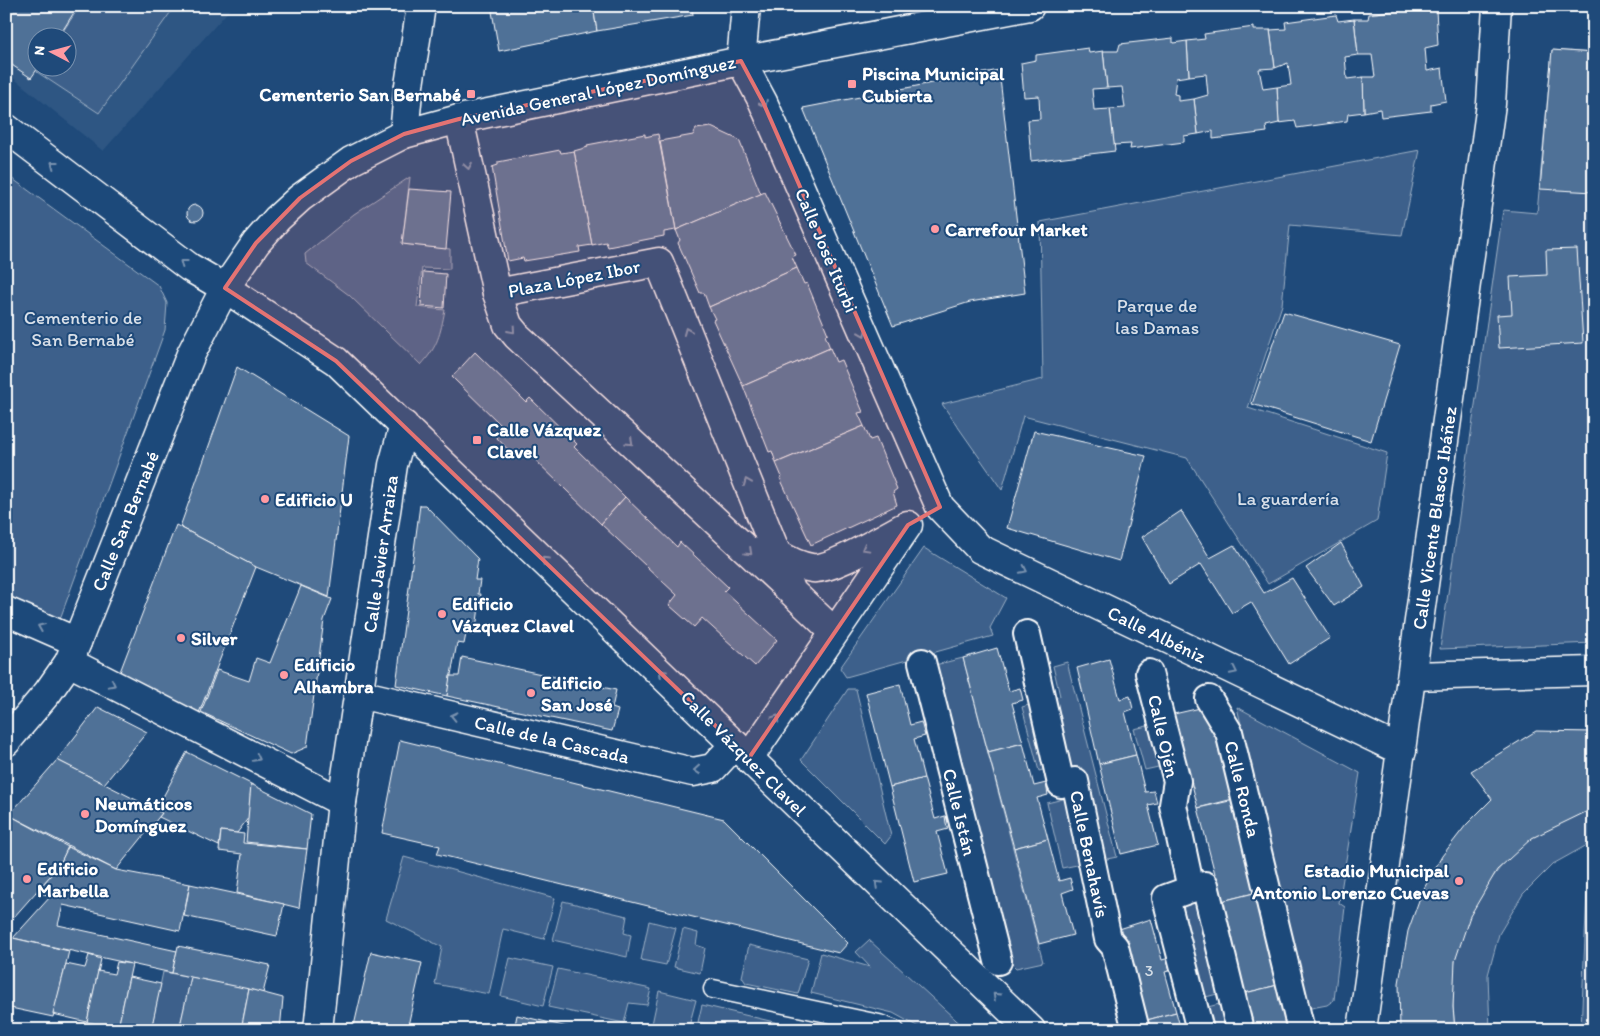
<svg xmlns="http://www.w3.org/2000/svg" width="1600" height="1036" viewBox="0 0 1600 1036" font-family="Itim,sans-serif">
  <rect width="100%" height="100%" fill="#1f4a7a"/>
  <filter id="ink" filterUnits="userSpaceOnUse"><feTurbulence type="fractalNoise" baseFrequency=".02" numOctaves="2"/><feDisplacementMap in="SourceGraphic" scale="10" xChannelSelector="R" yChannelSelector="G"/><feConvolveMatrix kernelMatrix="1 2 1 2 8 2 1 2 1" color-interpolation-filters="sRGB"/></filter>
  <g filter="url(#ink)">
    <path fill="#2e5683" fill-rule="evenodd" d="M6,6H233L103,151L6,72ZM38,38H68V68H38Z"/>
    <g fill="#3c618b" stroke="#9eb0c5">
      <polygon points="80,6 175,6 99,113 37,72 39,68 68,68 68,38 59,37"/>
      <polygon points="1552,50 1594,53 1594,643 1440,649 1503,210 1537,213"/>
      <polygon points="1420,150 1402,235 1290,225 1282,305 1248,408 1387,453 1377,521 1268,584 1187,458 1023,416 1002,490 942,404 1043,379 1040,222"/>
      <polygon points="6,174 159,286 167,303 165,330 60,619 6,595"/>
      <path d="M410,177L402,244L450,249V269L422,268L417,307L445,310C440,335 438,346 421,365L349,295L306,263L305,254L354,214Z"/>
      <polygon points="924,548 1006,598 990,628 993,636 846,677 840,668"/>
      <polygon points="963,658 1043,962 1016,968 1000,952 931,666"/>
      <polygon points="1067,662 1117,857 1102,860 1067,777 1047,700 1060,696 1053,666"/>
      <polygon points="848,689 856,689 891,836 885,844 801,760"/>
      <polygon points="1036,703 1054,767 1039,771 1022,707"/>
      <polygon points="1237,707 1360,773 1339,903 1345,907 1334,1000 1327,1005 1306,1009"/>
      <polygon points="1156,724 1167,765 1145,770 1134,729"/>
      <polygon points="1071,797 1087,863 1062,868 1047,803"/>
      <path d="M1594,808V1030H1581L1589,844L1553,864L1523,894L1499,934L1488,975L1490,1030H1455C1453,1008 1451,983 1455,961C1463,917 1495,863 1532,838C1550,825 1574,817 1594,808Z"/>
      <polygon points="404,857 555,898 544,939 503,929 489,994 435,984 442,947 386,919"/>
      <polygon points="1201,897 1225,992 1198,999 1173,904"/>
      <polygon points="563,901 627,916 624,933 631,935 627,957 553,940"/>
      <polygon points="649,921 676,928 666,965 641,960"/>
      <polygon points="683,929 698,933 696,945 705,948 700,973 674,967"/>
      <polygon points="869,940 967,1030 924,1030 893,1013 811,993 821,953 870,967 856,952"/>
      <polygon points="749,945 808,959 798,994 746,983 742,977"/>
      <polygon points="510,958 553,967 543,1006 501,996"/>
      <polygon points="558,969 651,989 647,1005 629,1003 624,1023 548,1007"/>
      <polygon points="163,972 191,977 179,1030 151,1030"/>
      <polygon points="659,991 696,1000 688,1030 651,1029"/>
      <polygon points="1227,1002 1234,1030 1206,1030 1200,1009"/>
      <polygon points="702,1005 804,1029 713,1030 714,1026 698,1022"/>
    </g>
    <g fill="#507197" stroke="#fff">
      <polygon points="6,6 78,6 58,38 38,38 38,68 31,78 6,61"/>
      <polygon points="491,6 593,6 597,31 499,51"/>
      <polygon points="593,6 692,6 693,15 597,31"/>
      <polygon points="1420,7 1421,11 1436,10 1438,45 1425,48 1427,71 1442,68 1446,101 1431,104 1431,111 1381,117 1380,109 1364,112 1363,77 1375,77 1372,55 1358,55 1354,19 1368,19 1369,14"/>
      <polygon points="1336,15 1338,21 1354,19 1358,55 1345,57 1347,79 1363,77 1364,112 1348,114 1347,121 1297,128 1295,121 1279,123 1277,87 1291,85 1288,63 1275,68 1270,30 1286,29 1285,22"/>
      <polygon points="1254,27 1254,30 1270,30 1275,68 1259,69 1263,89 1277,87 1279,123 1266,126 1267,132 1213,139 1213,131 1198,134 1194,99 1208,95 1206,74 1189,76 1187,41 1205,39 1204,34"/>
      <polygon points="1173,38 1173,43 1187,41 1189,76 1176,78 1174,94 1178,95 1178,101 1194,99 1198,134 1184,136 1184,142 1130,149 1131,144 1114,145 1110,109 1125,108 1122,87 1107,88 1103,51 1118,51 1120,44"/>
      <polygon points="1088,48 1089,53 1103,51 1107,88 1092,89 1094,110 1110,109 1115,151 1031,161 1028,120 1040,119 1039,96 1024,97 1021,63 1036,60 1036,55"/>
      <polygon points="1552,50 1594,53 1594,192 1540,189"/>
      <polygon points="999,70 1025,293 970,302 893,326 803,108"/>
      <polygon points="711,127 739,140 761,194 676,230 660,141 693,135 696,129"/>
      <polygon points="645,134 645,137 658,134 676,230 664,232 664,236 608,247 606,242 592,245 574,151 588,147 587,145"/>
      <polygon points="560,150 561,153 574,151 592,245 579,247 580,252 524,261 523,258 508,261 492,167 498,165 498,162"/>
      <polygon points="409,189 451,192 446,249 402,244"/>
      <polygon points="765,192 796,255 792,257 797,268 709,307 704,293 700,293 678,243 680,240 676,230"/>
      <circle cx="195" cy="213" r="8"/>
      <polygon points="1577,249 1583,343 1499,348 1497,315 1512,314 1510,277 1547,275 1546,250"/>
      <polygon points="797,268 804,284 807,283 828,334 825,335 830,348 743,386 713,320 715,319 709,307"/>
      <polygon points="423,272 446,274 444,308 421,306"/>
      <polygon points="1284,312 1400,345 1371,441 1252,404"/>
      <polygon points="830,348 836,362 841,360 863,412 858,413 864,426 776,463 772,451 769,452 743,386"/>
      <polygon points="475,352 526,402 530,398 577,444 574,447 625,497 601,524 526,451 518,460 495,436 503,427 452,377"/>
      <polygon points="237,367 349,436 329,597 256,567 180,527"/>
      <polygon points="864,426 870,440 876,438 897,489 893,492 897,505 811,545 780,478 782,477 776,463"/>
      <polygon points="1034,431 1146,456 1119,561 1007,528"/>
      <polygon points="625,497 677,547 680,542 728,587 724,591 777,640 755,666 702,618 694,627 669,605 677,595 601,524"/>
      <polygon points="420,505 425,505 478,559 475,580 480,580 478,594 481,594 475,635 466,634 464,644 457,643 447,696 396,685"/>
      <polygon points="1181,511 1210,558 1234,545 1264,593 1292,578 1330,638 1289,664 1251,602 1232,613 1201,564 1169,584 1142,537"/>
      <polygon points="176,525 256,567 197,718 118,677"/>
      <polygon points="1341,543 1364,587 1334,606 1306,568"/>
      <polygon points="301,586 332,599 324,620 307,747 291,754 201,712 217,670 249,681 256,658 270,663"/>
      <polygon points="997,648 1009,691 1020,688 1023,700 1012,703 1023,743 988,752 963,658"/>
      <polygon points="462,657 616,690 612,708 618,710 612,731 447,696 450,676 459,676"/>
      <polygon points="1109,659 1120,699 1130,696 1133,709 1125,712 1136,755 1099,764 1077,668"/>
      <polygon points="900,684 910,725 921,722 925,736 914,739 924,778 890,787 866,693"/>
      <polygon points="1209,706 1233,799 1198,808 1174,714"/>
      <polygon points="98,707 147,732 104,784 57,760"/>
      <polygon points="1536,731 1594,732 1594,808 1532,838 1497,870 1470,916 1455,961 1453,1007 1455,1030 1400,1030 1399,983 1408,931 1422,892 1442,856 1466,825 1492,799 1471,771"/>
      <polygon points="400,740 724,819 848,943 839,953 437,854 440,846 382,833"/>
      <polygon points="1023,743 1034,786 1046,783 1048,795 1037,798 1048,839 1014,848 988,752"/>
      <polygon points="187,752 251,784 249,817 237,833 221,831 219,846 159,817 162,813 156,810"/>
      <polygon points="1136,755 1145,792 1154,791 1157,803 1148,805 1158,845 1121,854 1099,764"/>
      <polygon points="57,760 162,813 116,870 9,815"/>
      <polygon points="924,778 935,819 945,816 946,823 948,829 937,832 948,874 914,882 890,787"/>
      <polygon points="251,784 311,814 307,849 246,842"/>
      <polygon points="1234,800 1258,892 1222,901 1198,808"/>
      <polygon points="9,815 68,847 59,866 6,926 6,818"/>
      <polygon points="221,831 244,834 243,843 307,849 299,908 237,893 242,854 219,851"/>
      <polygon points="1048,839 1059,881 1070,878 1073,889 1062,893 1073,935 1039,944 1014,848"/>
      <polygon points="68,847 116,870 190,884 180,931 63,905 58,925 177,951 172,973 13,938 51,896 36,892 59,866"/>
      <polygon points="190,884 284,904 277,936 184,916"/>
      <polygon points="1258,892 1282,984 1245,993 1222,901"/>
      <polygon points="1151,919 1162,960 1173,957 1176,969 1165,972 1176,1012 1140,1022 1116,930"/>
      <polygon points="13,938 69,951 53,1017 6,1007 6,944"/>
      <polygon points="178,946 270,965 263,993 172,973"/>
      <polygon points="371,952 422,963 407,1030 353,1030"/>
      <polygon points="89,955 101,959 87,1022 53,1014 66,964 85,968"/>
      <polygon points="117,962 132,964 118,1028 87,1022 98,971 114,974"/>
      <polygon points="129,977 161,984 151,1030 118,1028"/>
      <polygon points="191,977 249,989 241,1030 179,1030"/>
      <polygon points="1282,984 1298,1030 1255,1030 1245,993"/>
      <polygon points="249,989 283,998 280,1030 241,1030"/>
      <polygon points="1176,1012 1181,1030 1142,1030 1140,1022"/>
      <polygon points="517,1015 580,1030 514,1030"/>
    </g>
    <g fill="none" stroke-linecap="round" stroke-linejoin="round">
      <defs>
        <polyline id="service" points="713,989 879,1024 895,1030"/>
        <g id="pedestrian">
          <polyline points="1027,634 1061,784 1075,781 1108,939 1115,947 1136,1030"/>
          <polyline points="922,662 998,961"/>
          <polyline points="1149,673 1177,781 1173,805 1191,889 1205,885 1240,1030"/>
          <polyline points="1209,699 1229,732 1301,1030"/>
          <polyline points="1191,889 1166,898 1200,1030"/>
        </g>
        <g id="minor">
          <polyline points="746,6 741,61 763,102 940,507 980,549 1402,751"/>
          <polyline points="459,119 497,293"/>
          <polyline points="6,128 189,267 225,288 336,361 1031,1030"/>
          <polyline points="404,134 408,92 421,6"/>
          <path d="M776,553C787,560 798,566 812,568C832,571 884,537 904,527"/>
          <polyline points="792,592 659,262 497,293 508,325 517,336 792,592 834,632"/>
          <polyline points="6,611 77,642"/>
          <polyline points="69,662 342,802"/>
          <polyline points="1412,676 1594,671"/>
          <polyline points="359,694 693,772 713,768 735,744"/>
          <polyline points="749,758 908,525"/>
          <polyline points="318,1030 342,802 393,465 404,425"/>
          <polyline points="1362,1030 1491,104 1497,6"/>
        </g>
        <polyline id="secondary" points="6,742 48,692 69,662 191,354 225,288 256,243 277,219 300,198 351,161 404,134 459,119 741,61 1030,6"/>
      </defs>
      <use href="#service" stroke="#fff" stroke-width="21"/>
      <use href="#pedestrian" stroke="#fff" stroke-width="30"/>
      <use href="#minor" stroke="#fff" stroke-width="31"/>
      <use href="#secondary" stroke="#fff" stroke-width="31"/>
      <use href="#service" stroke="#1f4a7a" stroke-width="18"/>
      <use href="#pedestrian" stroke="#1f4a7a" stroke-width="26"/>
      <use href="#minor" stroke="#1f4a7a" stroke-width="28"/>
      <use href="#secondary" stroke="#1f4a7a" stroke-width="28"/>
    </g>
    <defs><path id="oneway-chevron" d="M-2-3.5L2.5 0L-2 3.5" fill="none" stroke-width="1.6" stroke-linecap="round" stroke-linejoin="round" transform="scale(1.25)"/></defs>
    <g stroke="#7992af">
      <use href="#oneway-chevron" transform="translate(764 104) rotate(65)"/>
      <use href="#oneway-chevron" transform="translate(54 164) rotate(-143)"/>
      <use href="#oneway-chevron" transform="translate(468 166) rotate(80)"/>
      <use href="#oneway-chevron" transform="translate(183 263) rotate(-143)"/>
      <use href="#oneway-chevron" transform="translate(512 330) rotate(49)"/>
      <use href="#oneway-chevron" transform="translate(687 331) rotate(-112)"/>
      <use href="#oneway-chevron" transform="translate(863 333) rotate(67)"/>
      <use href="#oneway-chevron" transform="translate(630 442) rotate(43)"/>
      <use href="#oneway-chevron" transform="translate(747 482) rotate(-112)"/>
      <use href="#oneway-chevron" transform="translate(865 548) rotate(151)"/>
      <use href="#oneway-chevron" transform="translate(749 552) rotate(43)"/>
      <use href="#oneway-chevron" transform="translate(545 560) rotate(-136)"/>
      <use href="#oneway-chevron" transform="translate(1024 570) rotate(26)"/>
      <use href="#oneway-chevron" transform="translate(41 627) rotate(-157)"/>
      <use href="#oneway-chevron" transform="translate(1234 671) rotate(26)"/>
      <use href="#oneway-chevron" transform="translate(662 673) rotate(-136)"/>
      <use href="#oneway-chevron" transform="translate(112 684) rotate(27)"/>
      <use href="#oneway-chevron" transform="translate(454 716) rotate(-167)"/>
      <use href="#oneway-chevron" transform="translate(776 718) rotate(-56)"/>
      <use href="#oneway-chevron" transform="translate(257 758) rotate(27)"/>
      <use href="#oneway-chevron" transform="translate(697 770) rotate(175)"/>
      <use href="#oneway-chevron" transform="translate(878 884) rotate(-136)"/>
      <use href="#oneway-chevron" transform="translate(996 996) rotate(-136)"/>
    </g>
  </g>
  <path fill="#e47373" fill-opacity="0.2" stroke="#e47373" stroke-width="4" stroke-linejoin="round" d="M741,61L763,102L940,507L908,525L749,758L336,361L225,288L256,243L300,198L351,161L404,134L459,119Z"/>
  <g fill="#ff9aa2" stroke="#1f4a7a" stroke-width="2">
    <rect x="847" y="79" width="10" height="10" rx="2.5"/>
    <rect x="466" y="89" width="10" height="10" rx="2.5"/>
    <circle cx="935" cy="229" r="5"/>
    <rect x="472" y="435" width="10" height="10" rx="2.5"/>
    <circle cx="265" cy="499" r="5"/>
    <circle cx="442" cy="614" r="5"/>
    <circle cx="181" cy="638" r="5"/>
    <circle cx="284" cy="675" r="5"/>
    <circle cx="531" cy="693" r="5"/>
    <circle cx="85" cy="814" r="5"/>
    <circle cx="27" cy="879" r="5"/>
    <circle cx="1459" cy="881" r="5"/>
  </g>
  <g text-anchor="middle" stroke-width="4" stroke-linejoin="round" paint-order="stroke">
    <g font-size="16" fill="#d3dce5">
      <text x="1149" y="976">3</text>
    </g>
    <g font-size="19" font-weight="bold" fill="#fff" stroke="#1f4a7a" text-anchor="start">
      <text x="862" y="80">Piscina Municipal<tspan x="862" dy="22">Cubierta</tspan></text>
      <text x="461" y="101" text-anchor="end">Cementerio San Bernabé</text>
      <text x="945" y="236">Carrefour Market</text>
      <text x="487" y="436">Calle Vázquez<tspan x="487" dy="22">Clavel</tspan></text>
      <text x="275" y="506">Edificio U</text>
      <text x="452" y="610">Edificio<tspan x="452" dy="22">Vázquez Clavel</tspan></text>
      <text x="191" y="645">Silver</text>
      <text x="294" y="671">Edificio<tspan x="294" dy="22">Alhambra</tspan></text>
      <text x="541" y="689">Edificio<tspan x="541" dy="22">San José</tspan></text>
      <text x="95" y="810">Neumáticos<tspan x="95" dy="22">Domínguez</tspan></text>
      <text x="37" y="875">Edificio<tspan x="37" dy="22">Marbella</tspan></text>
      <text x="1449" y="877" text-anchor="end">Estadio Municipal<tspan x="1449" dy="22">Antonio Lorenzo Cuevas</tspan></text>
    </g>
    <g font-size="19" fill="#fff" stroke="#1f4a7a">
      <text transform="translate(598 90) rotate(-12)" y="7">Avenida General López Domínguez</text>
      <text transform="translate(827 250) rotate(67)" y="7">Calle José Iturbi</text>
      <text transform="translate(574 278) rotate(-11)" y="7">Plaza López Ibor</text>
      <text transform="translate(1434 518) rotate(-82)" y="7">Calle Vicente Blasco Ibáñez</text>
      <text transform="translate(125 521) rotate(-68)" y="7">Calle San Bernabé</text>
      <text transform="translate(380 554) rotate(-82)" y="7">Calle Javier Arraiza</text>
      <text transform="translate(1157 634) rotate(26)" y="7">Calle Albéniz</text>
      <text transform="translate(1164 736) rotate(77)" y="7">Calle Ojén</text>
      <text transform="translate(552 739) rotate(13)" y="7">Calle de la Cascada</text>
      <text transform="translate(744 753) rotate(45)" y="7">Calle Vázquez Clavel</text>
      <text transform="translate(1243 789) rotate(76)" y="7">Calle Ronda</text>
      <text transform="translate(960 812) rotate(76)" y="7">Calle Istán</text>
      <text transform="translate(1090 854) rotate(78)" y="7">Calle Benahavís</text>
    </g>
    <g font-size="19" fill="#d8dfe8" stroke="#1f4a7a">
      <text x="1157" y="312">Parque de<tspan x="1157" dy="22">las Damas</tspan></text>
      <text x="83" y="324">Cementerio de<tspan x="83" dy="22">San Bernabé</tspan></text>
      <text x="1288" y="505">La guardería</text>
    </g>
  </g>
  <rect width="1600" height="1036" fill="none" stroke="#1f4a7a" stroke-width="25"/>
  <rect x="12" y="12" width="1575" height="1011" fill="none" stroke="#fff" stroke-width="2" filter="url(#ink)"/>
  <g transform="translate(52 52) rotate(276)"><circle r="24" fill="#1f4a7a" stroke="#7992af"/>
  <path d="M0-4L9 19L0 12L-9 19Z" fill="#ff9aa2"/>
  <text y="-8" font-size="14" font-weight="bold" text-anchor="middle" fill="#ffffff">N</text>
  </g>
</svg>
